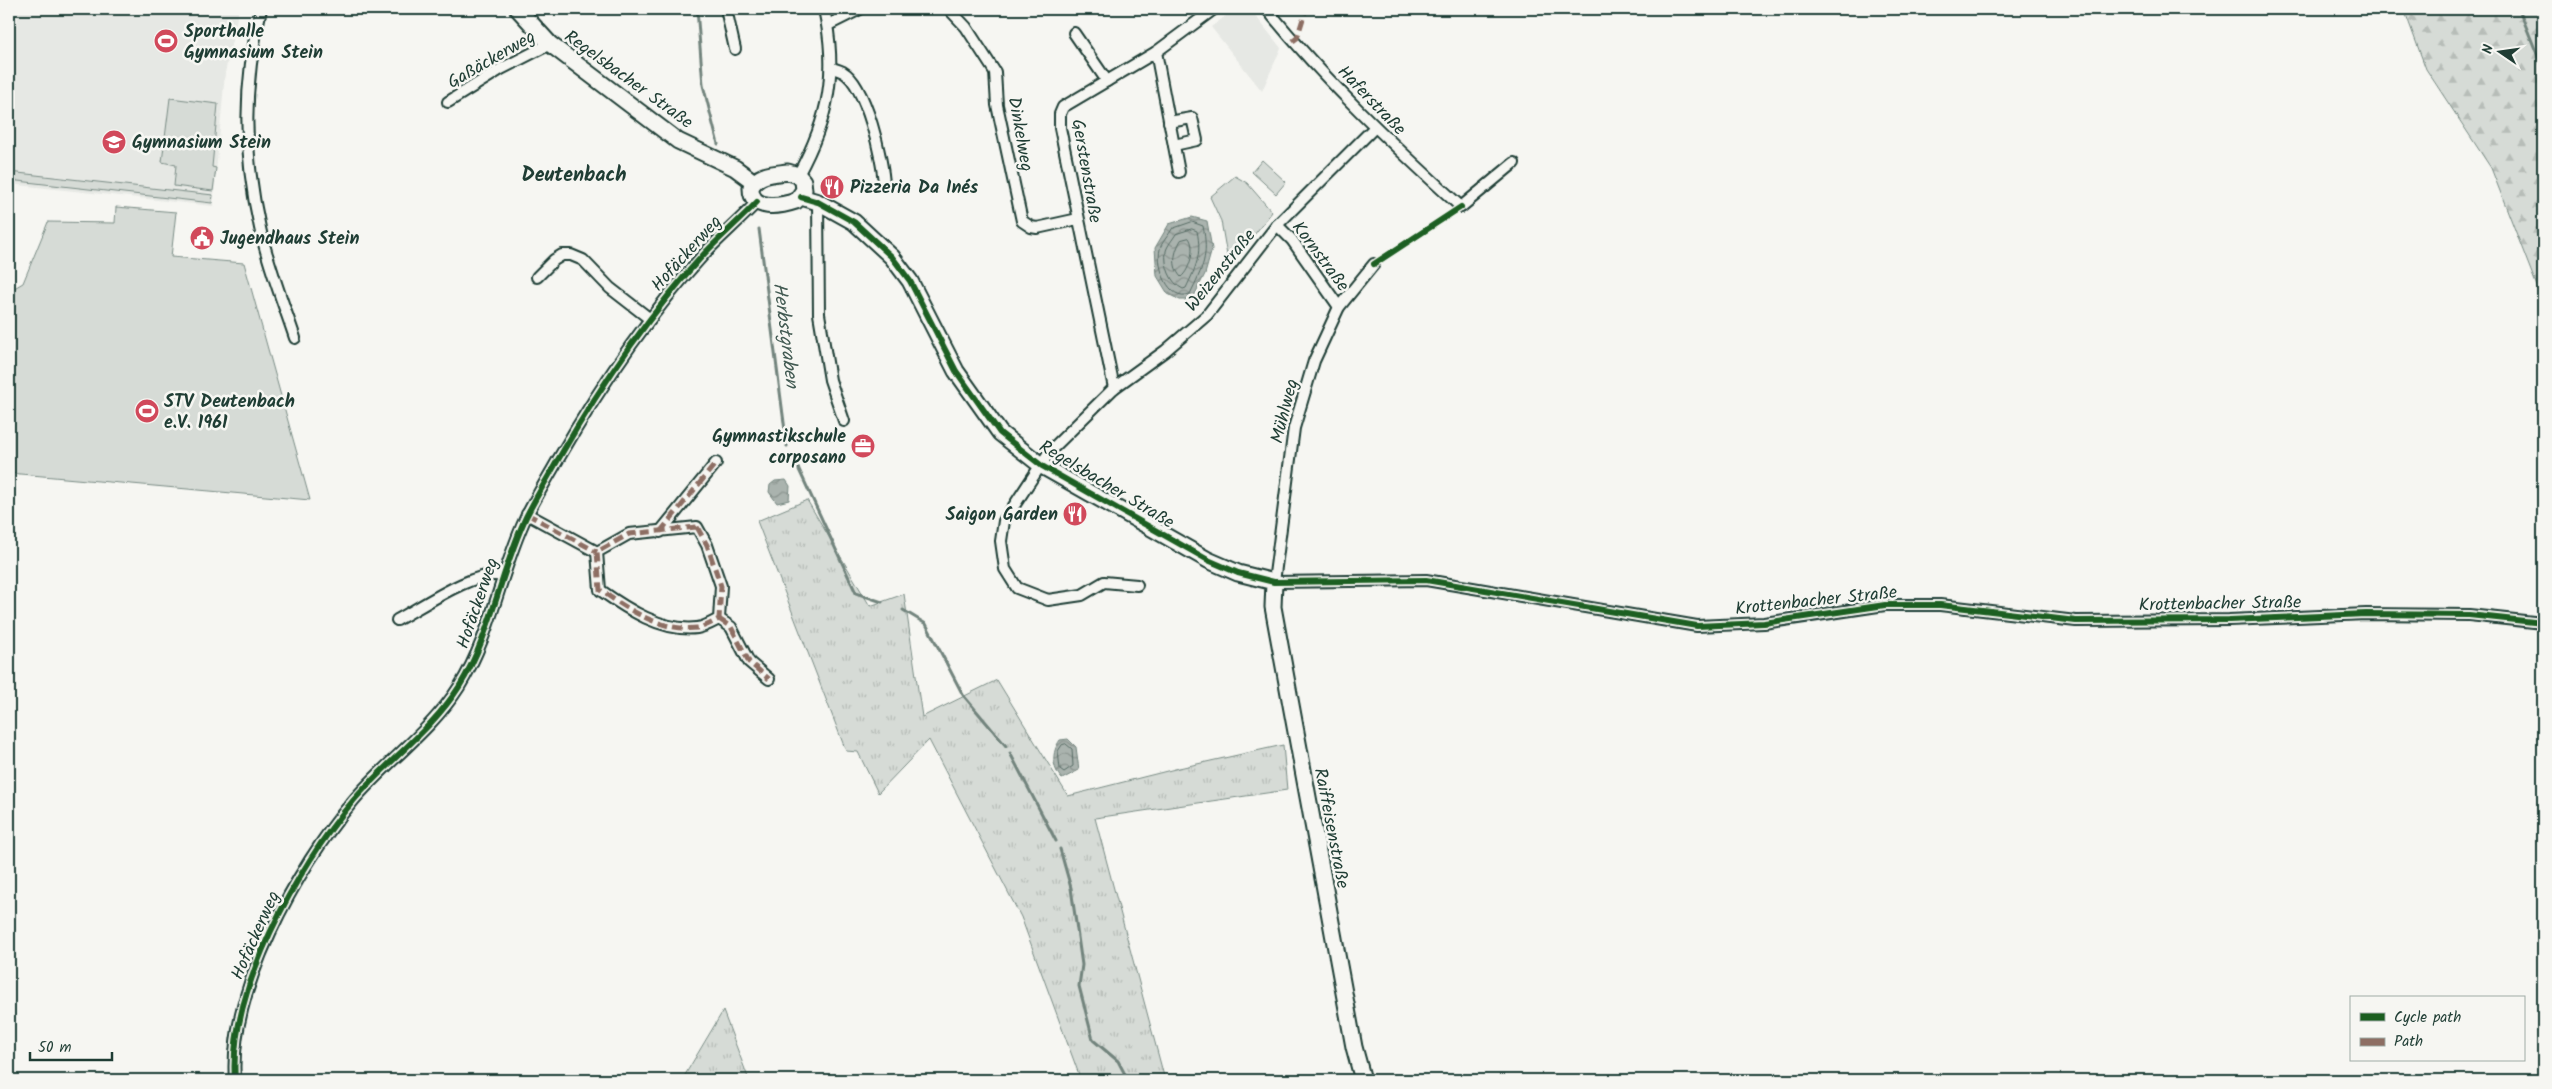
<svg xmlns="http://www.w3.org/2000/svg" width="2552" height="1089" viewBox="0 0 2552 1089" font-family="Kalam,sans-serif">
  <defs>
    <pattern id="grass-tufts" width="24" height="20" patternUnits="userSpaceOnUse" patternTransform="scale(1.25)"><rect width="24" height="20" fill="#d6dbd6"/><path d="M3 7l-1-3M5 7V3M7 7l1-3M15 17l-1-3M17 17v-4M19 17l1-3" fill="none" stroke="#b7bdb8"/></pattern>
    <pattern id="forest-firs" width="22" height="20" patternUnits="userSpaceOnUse" patternTransform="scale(1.25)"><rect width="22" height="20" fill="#d6dbd6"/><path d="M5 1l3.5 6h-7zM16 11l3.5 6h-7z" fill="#b7bdb8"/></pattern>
    <pattern id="water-waves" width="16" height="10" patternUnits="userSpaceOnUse" patternTransform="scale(1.25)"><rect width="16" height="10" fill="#aab3ae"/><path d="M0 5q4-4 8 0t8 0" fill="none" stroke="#8a938e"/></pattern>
  </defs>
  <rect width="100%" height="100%" fill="#f6f6f2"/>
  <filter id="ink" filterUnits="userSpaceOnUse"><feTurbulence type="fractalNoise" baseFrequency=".02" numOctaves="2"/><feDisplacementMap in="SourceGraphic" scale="10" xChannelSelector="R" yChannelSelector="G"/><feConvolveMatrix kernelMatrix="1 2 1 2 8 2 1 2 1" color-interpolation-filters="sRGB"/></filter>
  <g filter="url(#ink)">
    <g fill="#e6e8e4">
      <polygon points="18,9 239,9 225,73 213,206 9,184 9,100"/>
      <polygon points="1235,9 1250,9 1281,48 1262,91 1211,27"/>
    </g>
    <g fill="url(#grass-tufts)" stroke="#7a8c85">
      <polygon points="807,500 870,606 904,594 922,717 997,680 1068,796 1179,768 1283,745 1287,790 1095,818 1165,1080 1081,1080 1021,917 929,740 878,793 858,752 846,751 757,521"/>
      <polygon points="723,1011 749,1080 682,1080"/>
    </g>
    <polygon fill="url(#forest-firs)" stroke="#7a8c85" points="2404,9 2543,9 2543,302 2491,168 2426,69"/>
    <g fill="#d6dbd6" stroke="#7a8c85">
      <polygon points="170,98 218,104 212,167 216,168 213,191 174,186 176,165 162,162"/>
      <polygon points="1262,160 1286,182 1276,194 1252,172"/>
      <polygon points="9,172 213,195 212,203 9,180"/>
      <polygon points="1235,176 1247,183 1272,212 1229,267 1221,221 1210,197"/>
      <polygon points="116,207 176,212 171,257 244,263 310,500 9,473 9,291 23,283 48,222 115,223"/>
    </g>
    <g fill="url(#water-waves)" stroke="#72847d">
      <polygon points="1192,217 1207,221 1212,249 1205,274 1192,300 1180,300 1168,294 1157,276 1155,248 1169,224"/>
      <polygon points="786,480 790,486 789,500 777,503 769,492 770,485 775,481"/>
      <path d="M1068,739L1076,747L1079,770L1062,779C1052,768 1051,753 1060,740Z"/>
    </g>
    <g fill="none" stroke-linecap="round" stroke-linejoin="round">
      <g stroke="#576c65" stroke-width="1">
        <path d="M1192,222L1203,226C1209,256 1203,267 1190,294C1168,302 1156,266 1160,249C1161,243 1169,235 1172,229Z"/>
        <path d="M1192,229L1197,231C1202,255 1196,267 1186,288L1183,289C1170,283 1164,265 1166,251C1167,246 1173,239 1176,234Z"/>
        <path d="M1189,238C1196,247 1190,270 1181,277C1171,266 1174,252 1181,240Z"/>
        <polygon points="1066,744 1072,749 1073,766 1064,772 1060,769 1058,751 1062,745"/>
      </g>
      <g stroke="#72847d" stroke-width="3">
        <polyline points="697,9 703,85 718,144"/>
        <polyline points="2519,9 2543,69"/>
        <polyline points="759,229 787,446"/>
        <polyline points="795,461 856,593 882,602"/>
        <polyline points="903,610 926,624 963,695 1006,746"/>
        <polyline points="1010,753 1056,841"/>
        <polyline points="1060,849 1071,888 1082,965 1079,986 1093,1040 1118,1061 1128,1080"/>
      </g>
      <defs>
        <g id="street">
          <path d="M261,9C243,84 243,153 260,228C268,265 283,302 295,338"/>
          <polyline points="726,9 735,49"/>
          <polyline points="949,9 966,27 995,72 997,105 1022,221 1031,227 1037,228 1078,219"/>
          <path d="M1267,9C1325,81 1392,144 1461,207L1514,163"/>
          <polyline points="828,25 860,9"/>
          <polyline points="1074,33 1107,81"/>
          <polyline points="1156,52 1179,172"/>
          <path d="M832,68C835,69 839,70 843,72C866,85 883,160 884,185"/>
          <polyline points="448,102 501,69 550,44"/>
          <polyline points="1169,122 1192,118 1197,140 1174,145"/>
          <path d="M798,175C829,118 838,73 824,9"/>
          <polyline points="818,202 819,314 830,380 844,421"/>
          <polyline points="1277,225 1292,240 1339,307"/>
          <polyline points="1374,264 1339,307 1314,361 1294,428 1274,582 1426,580 1697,626 1764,623 1885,605 1940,605 2076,621 2229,620 2366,614 2469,615 2543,623"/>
          <polyline points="537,277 554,260 562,255 571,255 583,260 610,288 650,319"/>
          <polyline points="1114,388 1060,128 1060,114 1063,107 1156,52 1214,9"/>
          <polyline points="527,514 597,552"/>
          <path d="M697,527L707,545L721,586L719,619C713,622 705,627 697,628C662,632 627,609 600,590L597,552L629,534Z"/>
          <polyline points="660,532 716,463"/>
          <polyline points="1137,585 1104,582 1082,595 1048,600 1017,588 1005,569 1001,541 1004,521 1050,451 1114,388 1165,351 1207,315 1277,225 1374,128"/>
          <polyline points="719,619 731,627 749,662 769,679"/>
          <path d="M397,620C420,608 477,568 502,576"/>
          <path d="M235,1080C228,992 297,867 353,801C386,762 431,731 459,687C492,634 500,572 526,517C536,497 548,477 559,458C601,385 648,315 705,253C721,236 740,220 757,202"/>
        </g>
        <g id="secondary">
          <polyline points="518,9 550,44 678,141 735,168 754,182"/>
          <path d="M788,172L798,175L803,181L804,190L796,201C781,206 750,212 751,187C759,173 774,174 788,172Z"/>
          <polyline points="801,197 818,202 854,222 892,257 910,281 956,371 1000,433 1042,466 1208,560 1238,573 1274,582 1273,607 1354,1047 1363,1080"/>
        </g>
      </defs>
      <use href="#street" stroke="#1f3d34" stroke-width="14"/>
      <use href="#secondary" stroke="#1f3d34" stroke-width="19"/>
      <use href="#street" stroke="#f6f6f2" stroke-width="10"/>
      <use href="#secondary" stroke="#f6f6f2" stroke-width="15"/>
      <g stroke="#8d6e63" stroke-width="5" stroke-dasharray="10 5" stroke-linecap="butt">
        <polyline points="1293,41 1297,38 1306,9"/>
        <polyline points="527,514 597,552"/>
        <path d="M697,527L707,545L721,586L719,619C713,622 705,627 697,628C662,632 627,609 600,590L597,552L629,534Z"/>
        <polyline points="660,532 716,463"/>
        <polyline points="719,619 731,627 749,662 769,679"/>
      </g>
      <defs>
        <g id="cycleway">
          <polyline points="801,197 818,202 854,222 892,257 910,281 956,371 1000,433 1042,466 1208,560 1238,573 1274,582 1426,580 1697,626 1764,623 1885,605 1940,605 2076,621 2229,620 2366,614 2469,615 2543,623"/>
          <polyline points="1374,264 1461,207"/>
          <path d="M235,1080C228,992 297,867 353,801C386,762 431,731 459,687C492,634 500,572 526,517C536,497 548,477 559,458C601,385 648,315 705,253C721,236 740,220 757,202"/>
        </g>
      </defs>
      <use href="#cycleway" stroke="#f6f6f2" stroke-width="9"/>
      <use href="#cycleway" stroke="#1b5e20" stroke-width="6"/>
    </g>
  </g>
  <defs>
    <symbol id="stadium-disc" viewBox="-11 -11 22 22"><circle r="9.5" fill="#d1495b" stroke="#f6f6f2"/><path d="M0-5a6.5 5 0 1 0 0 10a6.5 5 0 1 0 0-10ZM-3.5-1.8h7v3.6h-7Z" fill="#fff"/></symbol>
    <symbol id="school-disc" viewBox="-11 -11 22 22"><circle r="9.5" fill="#d1495b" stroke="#f6f6f2"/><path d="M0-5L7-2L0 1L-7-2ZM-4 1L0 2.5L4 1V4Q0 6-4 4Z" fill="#fff"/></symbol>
    <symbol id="restaurant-disc" viewBox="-11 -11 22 22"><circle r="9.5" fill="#d1495b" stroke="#f6f6f2"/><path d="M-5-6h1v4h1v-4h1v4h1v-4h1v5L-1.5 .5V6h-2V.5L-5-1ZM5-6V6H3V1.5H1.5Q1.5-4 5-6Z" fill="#fff"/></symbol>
    <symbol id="civic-disc" viewBox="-11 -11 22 22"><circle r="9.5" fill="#d1495b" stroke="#f6f6f2"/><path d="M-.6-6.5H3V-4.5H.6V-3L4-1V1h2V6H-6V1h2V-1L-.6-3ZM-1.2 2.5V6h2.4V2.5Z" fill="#fff"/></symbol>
    <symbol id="office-disc" viewBox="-11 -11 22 22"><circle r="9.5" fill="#d1495b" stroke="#f6f6f2"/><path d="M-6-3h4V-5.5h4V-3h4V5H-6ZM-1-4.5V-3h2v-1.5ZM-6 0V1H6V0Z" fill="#fff"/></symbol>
  </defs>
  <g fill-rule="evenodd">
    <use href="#stadium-disc" x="152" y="27" width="28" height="28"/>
    <use href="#school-disc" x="100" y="128" width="28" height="28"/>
    <use href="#restaurant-disc" x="818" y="173" width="28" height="28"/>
    <use href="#civic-disc" x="188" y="224" width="28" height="28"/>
    <use href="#stadium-disc" x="133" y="397" width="28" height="28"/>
    <use href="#office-disc" x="849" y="432" width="28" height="28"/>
    <use href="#restaurant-disc" x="1061" y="500" width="28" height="28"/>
  </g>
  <g text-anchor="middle" stroke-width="5" stroke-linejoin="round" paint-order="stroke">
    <g font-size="18" font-weight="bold" fill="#1f3d34" stroke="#f6f6f2" text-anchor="start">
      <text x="184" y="37">Sporthalle<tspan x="184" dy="21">Gymnasium Stein</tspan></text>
      <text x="132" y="148">Gymnasium Stein</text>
      <text x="850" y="193">Pizzeria Da Inés</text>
      <text x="220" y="244">Jugendhaus Stein</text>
      <text x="164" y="407">STV Deutenbach<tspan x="164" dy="21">e.V. 1961</tspan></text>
      <text x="846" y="442" text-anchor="end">Gymnastikschule<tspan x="846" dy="21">corposano</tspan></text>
      <text x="1058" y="520" text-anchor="end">Saigon Garden</text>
    </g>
    <g font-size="18" fill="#1f3d34" stroke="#f6f6f2">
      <text transform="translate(491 59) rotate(-30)" y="6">Gaßäckerweg</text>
      <text transform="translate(629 79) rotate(36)" y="6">Regelsbacher Straße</text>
      <text transform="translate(1372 100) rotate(46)" y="6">Haferstraße</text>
      <text transform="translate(1021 134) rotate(80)" y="6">Dinkelweg</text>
      <text transform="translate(1087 171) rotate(80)" y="6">Gerstenstraße</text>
      <text transform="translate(686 253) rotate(-48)" y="6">Hofäckerweg</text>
      <text transform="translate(1321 256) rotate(53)" y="6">Kornstraße</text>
      <text transform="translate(1220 270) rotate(-51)" y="6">Weizenstraße</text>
      <text transform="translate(1284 411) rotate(-76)" y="6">Mühlweg</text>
      <text transform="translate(1107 484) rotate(31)" y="6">Regelsbacher Straße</text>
      <text transform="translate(1816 600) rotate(-6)" y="6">Krottenbacher Straße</text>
      <text transform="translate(477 603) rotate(-71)" y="6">Hofäckerweg</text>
      <text transform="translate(2220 603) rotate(-1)" y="6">Krottenbacher Straße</text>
      <text transform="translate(1332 828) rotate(79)" y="6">Raiffeisenstraße</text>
      <text transform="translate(255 935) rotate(-66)" y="6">Hofäckerweg</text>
    </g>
    <g font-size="19" font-style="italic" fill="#425a52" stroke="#f6f6f2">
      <text transform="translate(787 335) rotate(83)" y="7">Herbstgraben</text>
    </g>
    <g font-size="20" font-weight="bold" fill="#1f3d34" stroke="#f6f6f2">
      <text x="574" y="181">Deutenbach</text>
    </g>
  </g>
  <rect width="2552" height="1089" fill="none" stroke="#f6f6f2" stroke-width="30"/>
  <rect x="15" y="15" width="2522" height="1059" fill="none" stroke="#1f3d34" stroke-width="2" filter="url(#ink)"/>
  <rect x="2350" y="996" width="175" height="65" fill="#f6f6f2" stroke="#a0aca6"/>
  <rect x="2360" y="1013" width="25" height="8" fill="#1b5e20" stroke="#a0aca6"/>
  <text x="2394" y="1022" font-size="15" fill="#1f3d34">Cycle path</text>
  <rect x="2360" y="1038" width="25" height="8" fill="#8d6e63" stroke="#a0aca6"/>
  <text x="2394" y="1046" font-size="15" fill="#1f3d34">Path</text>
  <g transform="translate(2500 52) rotate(283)" stroke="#f6f6f2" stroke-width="4" paint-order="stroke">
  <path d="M0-4L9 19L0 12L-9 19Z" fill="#1f3d34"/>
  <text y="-8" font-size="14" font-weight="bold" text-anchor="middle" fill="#1f3d34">N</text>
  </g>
  <path d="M30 1052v8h82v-8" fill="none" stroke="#1f3d34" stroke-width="2.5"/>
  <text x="38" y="1052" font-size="15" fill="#1f3d34" stroke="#f6f6f2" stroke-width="4" paint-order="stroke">50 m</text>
</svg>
